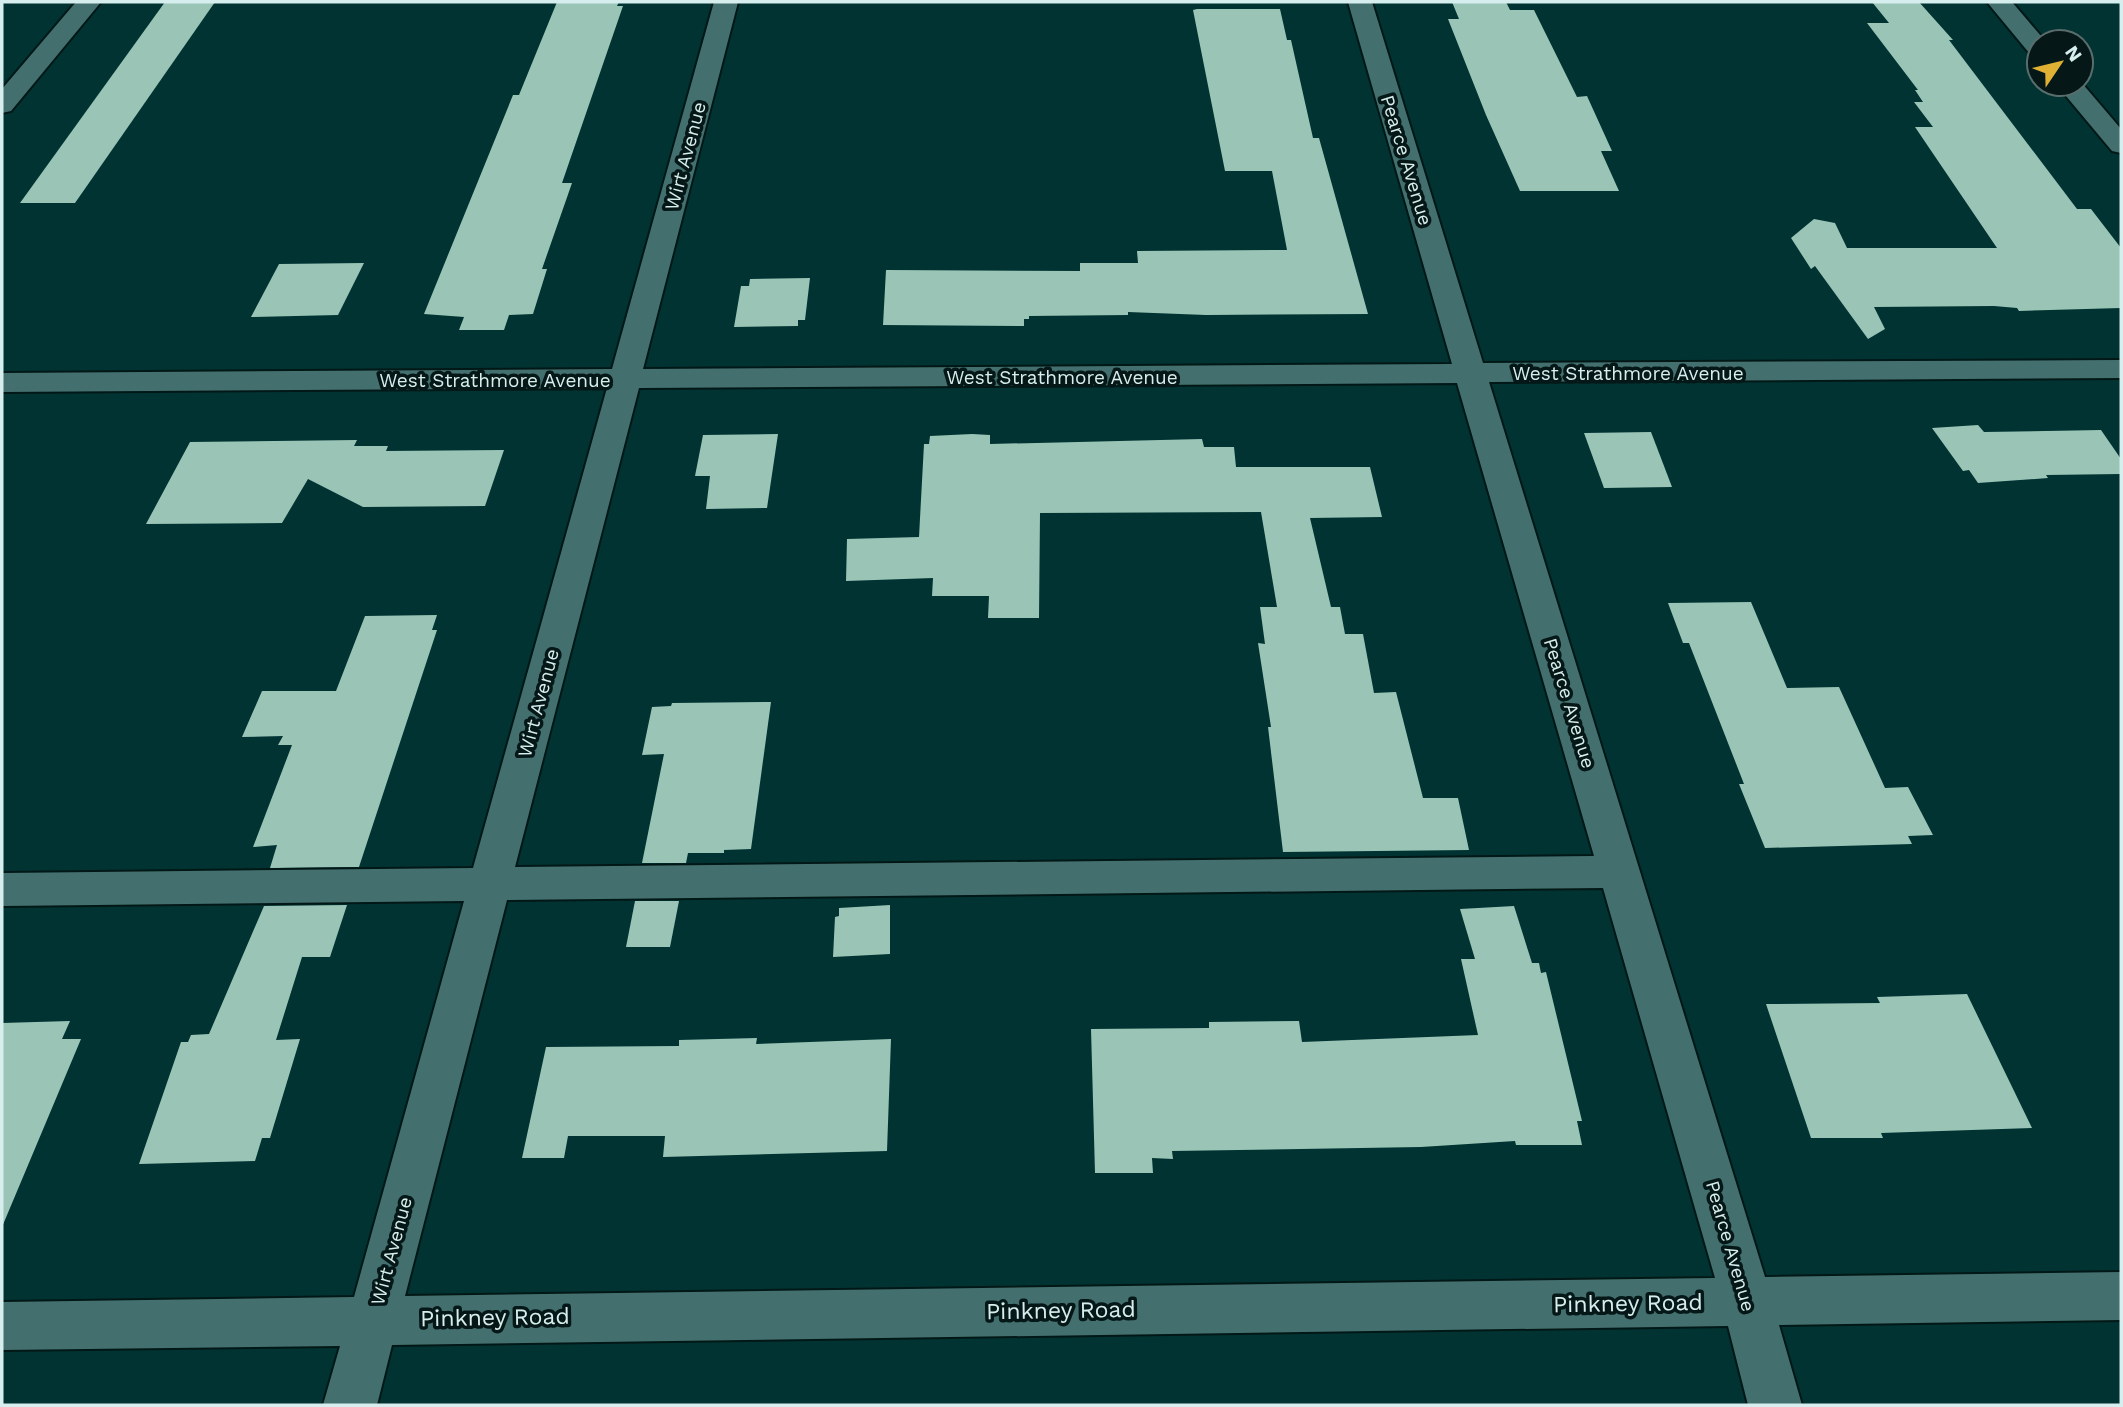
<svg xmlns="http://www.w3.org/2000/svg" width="2123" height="1407" viewBox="0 0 2123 1407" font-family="'Work Sans',sans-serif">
  <rect width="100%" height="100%" fill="#003332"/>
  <g fill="#9ac5b6">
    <polygon points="165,2 215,2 75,203 20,203"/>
    <polygon points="557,2 619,2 617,6 623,6 562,183 572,183 542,269 547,269 533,314 509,315 504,330 459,330 464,317 424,314 513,95 519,95"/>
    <polygon points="1452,2 1506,2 1510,10 1534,10 1577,97 1587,96 1612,151 1601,151 1619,191 1520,191 1486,115 1448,19 1459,19"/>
    <polygon points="1872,2 1919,2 1953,40 1949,40 2077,209 2091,209 2121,248 2121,308 2019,311 2017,308 1994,306 1874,307 1885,329 1868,339 1815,266 1811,269 1791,238 1814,219 1835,223 1847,248 1997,248 1915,127 1933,127 1914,102 1923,102 1915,90 1918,90 1867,23 1889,23"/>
    <polygon points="1197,9 1280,9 1287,40 1291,40 1313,138 1319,138 1368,314 1206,315 1128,312 1128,315 1029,316 1029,319 1024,319 1024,326 883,325 886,270 1080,271 1080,263 1138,263 1137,251 1287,250 1272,171 1225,171 1193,10"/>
    <polygon points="364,263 338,315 251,317 279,264"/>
    <polygon points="810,278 805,320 798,320 798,326 734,327 741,286 749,286 750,279"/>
    <polygon points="1978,425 1984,432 2101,430 2121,459 2121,474 2046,475 2048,478 1978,483 1969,470 1963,471 1932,428"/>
    <polygon points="1651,432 1672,487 1604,488 1584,433"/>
    <polygon points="778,434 767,508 706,509 710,476 695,476 703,435"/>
    <polygon points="972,434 990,435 990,444 1202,439 1204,447 1234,447 1236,467 1370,467 1382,517 1310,518 1331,607 1340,607 1345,634 1363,634 1374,693 1396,692 1423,798 1458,798 1469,850 1283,852 1268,727 1271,727 1258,643 1265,644 1260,607 1277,607 1261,512 1040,513 1039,618 988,618 989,596 932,596 933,578 846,581 847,539 919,537 924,444 929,444 930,436"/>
    <polygon points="357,440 354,446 388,446 386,451 504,450 485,506 363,507 308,479 282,523 146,524 190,442"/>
    <polygon points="1751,602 1787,688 1839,687 1885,788 1908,787 1933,835 1908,836 1912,844 1765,848 1739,784 1744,784 1689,643 1683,643 1668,603"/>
    <polygon points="437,615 432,630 437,630 359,867 270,868 277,845 253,847 292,745 278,745 283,736 242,737 262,691 336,691 365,616"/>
    <polygon points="771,702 751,849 724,850 724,853 688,853 686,863 642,863 664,754 642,755 652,707 671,706 672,703"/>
    <polygon points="635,901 679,901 670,947 626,947"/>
    <polygon points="347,905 330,957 302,957 276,1040 300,1039 270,1138 262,1138 255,1161 139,1164 181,1042 188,1042 191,1035 209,1034 264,906"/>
    <polygon points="890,905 890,954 833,957 835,917 839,916 839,908"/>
    <polygon points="1514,906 1532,963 1539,963 1541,973 1546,972 1582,1121 1577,1121 1582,1145 1516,1145 1515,1141 1421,1147 1172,1151 1173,1159 1152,1158 1153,1173 1095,1173 1091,1029 1209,1028 1209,1022 1299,1021 1302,1042 1478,1035 1461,959 1475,959 1460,909"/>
    <polygon points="1967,994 2032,1128 1881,1133 1883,1138 1811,1138 1766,1004 1880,1003 1877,997"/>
    <polygon points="70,1021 62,1039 81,1039 2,1227 2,1023"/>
    <polygon points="757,1038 756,1044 891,1039 887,1151 663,1157 665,1136 568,1136 564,1158 522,1158 546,1047 679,1046 679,1040"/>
  </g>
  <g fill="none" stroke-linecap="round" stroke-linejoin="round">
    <defs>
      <g id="minor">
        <polygon points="76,2 101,2 11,111 2,113 2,89"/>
        <path d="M714,2H738L643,369L1452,364L1348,2H1372L1483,363L2121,360V378L1489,382L1765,1277L2121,1272V1320L1779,1325L1802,1405H1748L1728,1326L392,1345L377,1405H323L340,1346L2,1350V1302L354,1297L464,901L2,906V873L473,868L607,388L2,392V373L612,369ZM1457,383L1594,856L515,867L639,388ZM1603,888L1715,1278L405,1296L507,900Z"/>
        <polygon points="1987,2 2012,2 2046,42 2039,42 2039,56 2030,54"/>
        <polygon points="2081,82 2121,129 2121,153 2112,151 2056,84"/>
      </g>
    </defs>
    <use href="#minor" stroke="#021817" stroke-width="4"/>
    <use href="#minor" fill="#43706f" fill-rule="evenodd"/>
  </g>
  <g text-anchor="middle" stroke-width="7" stroke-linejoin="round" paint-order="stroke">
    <g font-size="19" fill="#d6eeed" stroke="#051717">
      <text transform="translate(685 156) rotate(-75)" y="7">Wirt Avenue</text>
      <text transform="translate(1407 160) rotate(73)" y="7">Pearce Avenue</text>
      <text x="1628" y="380">West Strathmore Avenue</text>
      <text x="1062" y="384">West Strathmore Avenue</text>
      <text x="495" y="387">West Strathmore Avenue</text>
      <text transform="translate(538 703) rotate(-75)" y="7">Wirt Avenue</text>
      <text transform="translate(1570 703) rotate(73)" y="7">Pearce Avenue</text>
      <text transform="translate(1731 1246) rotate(74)" y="7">Pearce Avenue</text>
      <text transform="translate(391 1251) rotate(-75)" y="7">Wirt Avenue</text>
    </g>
    <g font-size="23" fill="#d6eeed" stroke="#051717">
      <text transform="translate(1628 1303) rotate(-1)" y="8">Pinkney Road</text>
      <text transform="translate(1061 1310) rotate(-1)" y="8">Pinkney Road</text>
      <text transform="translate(495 1317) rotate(-1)" y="8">Pinkney Road</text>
    </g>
  </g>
  <rect width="2123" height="1407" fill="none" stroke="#d6eeed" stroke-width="7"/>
  <g transform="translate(2060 63) rotate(55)"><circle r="33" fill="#051717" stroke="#596d6d" stroke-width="2"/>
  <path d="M0-5L12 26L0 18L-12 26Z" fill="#dfb034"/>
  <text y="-10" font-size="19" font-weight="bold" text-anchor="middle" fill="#d6eeed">N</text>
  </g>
</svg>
